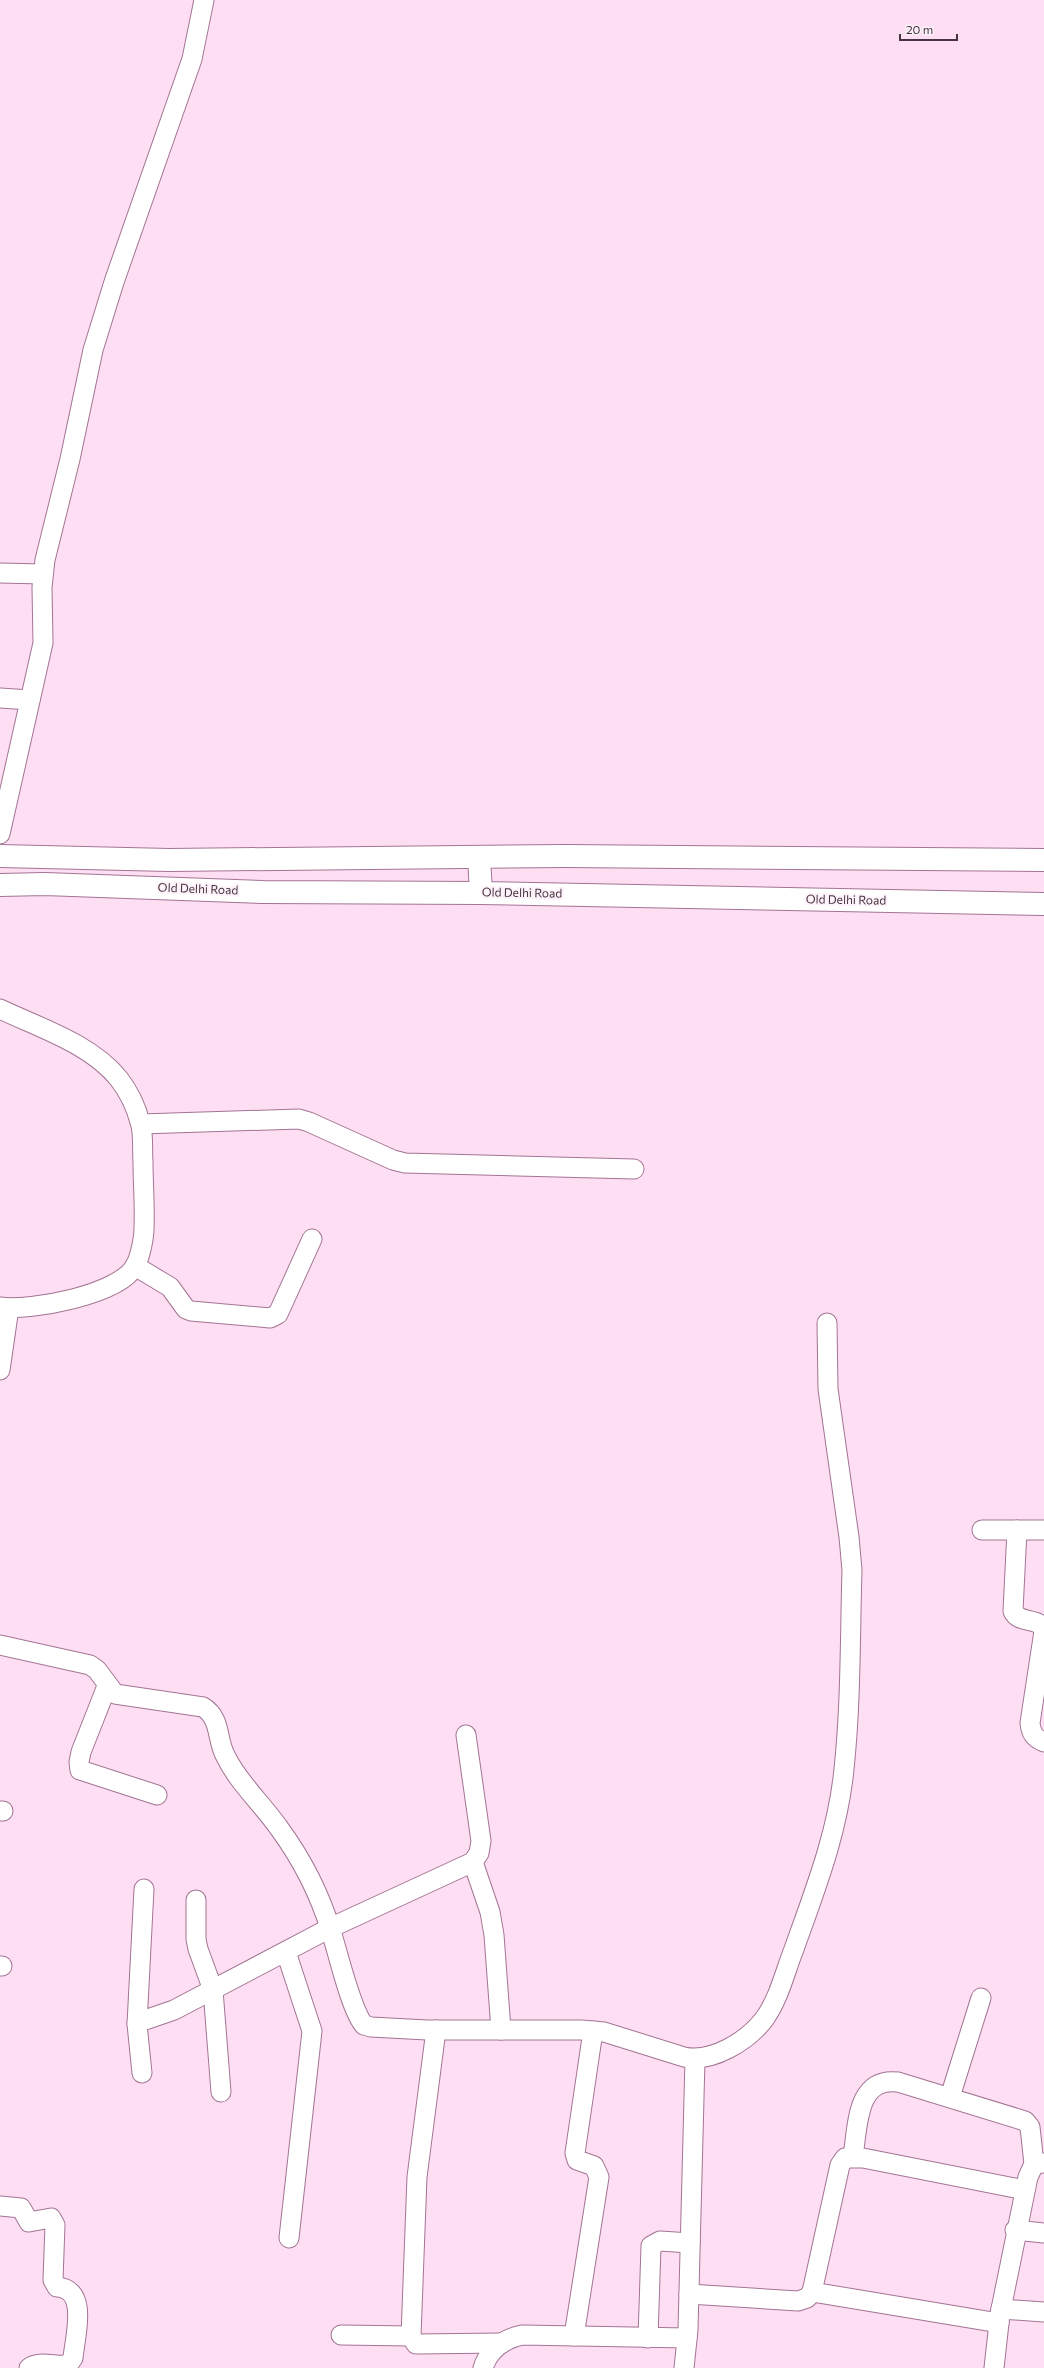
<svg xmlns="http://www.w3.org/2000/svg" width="1044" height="2368" viewBox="0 0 1044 2368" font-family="Commissioner,sans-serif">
  <rect width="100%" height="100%" fill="#fddef2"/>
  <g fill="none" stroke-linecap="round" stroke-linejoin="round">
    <defs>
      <g id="street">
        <polyline points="0,573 43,574"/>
        <polyline points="0,698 30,700"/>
        <polyline points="0,834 43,643 42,587 45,560 70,459 93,350 114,282 192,59 204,0"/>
        <path d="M0,1009C40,1028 91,1044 119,1079C129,1092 136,1107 140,1122C144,1134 142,1149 143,1162C143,1184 145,1206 144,1228C144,1238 140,1258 135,1266C119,1295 31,1311 0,1307"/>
        <polyline points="141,1124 299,1119 309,1122 393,1160 405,1163 634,1169"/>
        <polyline points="135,1266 170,1287 186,1309 191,1311 270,1318 278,1314 312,1239"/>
        <polyline points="0,1370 9,1308"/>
        <polyline points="982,1530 1044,1530"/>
        <path d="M1017,1530L1013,1611C1019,1625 1040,1616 1044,1631L1030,1723C1031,1733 1034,1738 1044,1742"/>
        <path d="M0,1645L90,1665L97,1670L115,1694L203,1707C222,1719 216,1740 226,1757C238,1782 263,1805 279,1828C301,1858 320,1895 331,1931C338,1953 351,2010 364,2025L371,2027L427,2030H581L604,2032L684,2057C712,2063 748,2041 765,2018C779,1998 785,1972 794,1949C815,1890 838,1832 844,1769C851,1703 850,1636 852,1570L849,1537L828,1389L827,1323"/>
        <polyline points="107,1686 81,1752 79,1762 80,1770 157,1795"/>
        <polyline points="0,1811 3,1811"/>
        <polyline points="473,1862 490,1912 494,1935 501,2030"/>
        <polyline points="196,1900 196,1939 198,1949 213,1990 221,2092"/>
        <polyline points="286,1952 312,2031 289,2238"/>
        <polyline points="0,1966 2,1966"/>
        <polyline points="137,2024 144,1889"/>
        <polyline points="436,2030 417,2177 411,2336 416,2344 502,2343"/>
        <polyline points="142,2073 137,2024 142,2021 174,2010 330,1928 473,1862 479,1853 481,1841 466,1735"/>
        <polyline points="950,2097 981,1998"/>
        <path d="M853,2156C858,2126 856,2077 898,2082L1025,2121L1030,2127L1034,2164"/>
        <path d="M0,2206L21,2208L29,2222L51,2218L55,2225L53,2280L57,2287C89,2289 75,2336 73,2358L68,2365C57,2367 38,2360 29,2368"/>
        <polyline points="1015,2230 1044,2233"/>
        <polyline points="812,2292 999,2323"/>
        <polyline points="689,2294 798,2301 807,2298 812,2292 840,2165 845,2158 863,2158 1025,2190"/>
        <polyline points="1001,2309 1044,2312"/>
        <polyline points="341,2335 411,2336"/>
        <polyline points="574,2336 599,2177 594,2166 577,2160 575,2153 593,2031"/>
        <polyline points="648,2338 651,2246 660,2241 690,2243"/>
        <path d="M483,2368C489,2349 504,2339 522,2335L687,2338"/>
        <polyline points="684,2368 688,2330 695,2059"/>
        <polyline points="994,2368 1000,2314 1028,2177 1034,2164 1044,2163"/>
      </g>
      <g id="primary">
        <polyline points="0,856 169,860 565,856 1044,860"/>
        <polyline points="0,885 45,884 263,892 481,893 1044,904"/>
      </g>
      <polyline id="highway" points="479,857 481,893"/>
    </defs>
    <use href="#street" stroke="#a37494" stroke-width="21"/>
    <use href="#primary" stroke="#a37494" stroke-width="24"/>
    <use href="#highway" stroke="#a37494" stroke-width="24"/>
    <use href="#street" stroke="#fff" stroke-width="19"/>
    <use href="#primary" stroke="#fff" stroke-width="22"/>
    <use href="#highway" stroke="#fff" stroke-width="22"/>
  </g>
  <g text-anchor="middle" stroke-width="4" stroke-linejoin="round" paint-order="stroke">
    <g font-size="12" fill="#473341" stroke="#fdf2f9">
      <text transform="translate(198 889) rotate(2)" y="4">Old Delhi Road</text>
      <text transform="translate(522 893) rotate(1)" y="4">Old Delhi Road</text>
      <text transform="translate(846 900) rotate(1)" y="4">Old Delhi Road</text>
    </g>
  </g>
  <path d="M900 34v6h57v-6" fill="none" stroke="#473341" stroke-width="2"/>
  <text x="906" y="34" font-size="12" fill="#473341" stroke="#fdf2f9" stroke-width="3" paint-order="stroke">20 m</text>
</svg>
